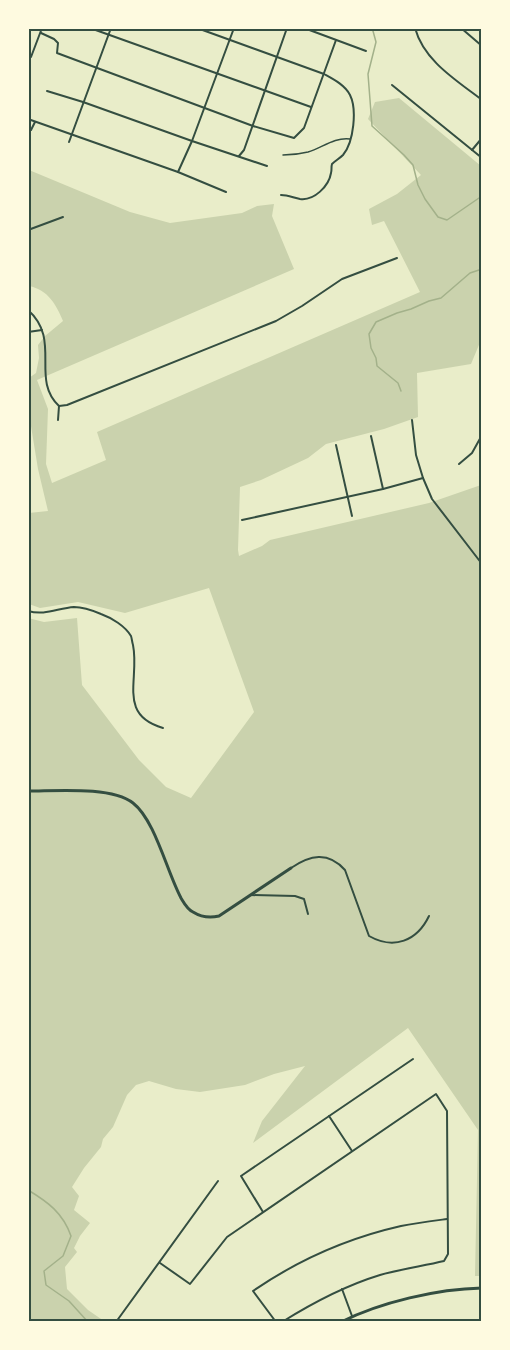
<svg xmlns="http://www.w3.org/2000/svg" width="510" height="1350" viewBox="0 0 510 1350" font-family="'Varela Round',sans-serif">
  <rect width="100%" height="100%" fill="#e9edc9"/>
  <path fill="#cad2ad" d="M399,98L481,166V340L471,364L417,373L418,417L384,429L326,444L308,458L261,480L240,487L238,550L239,556L262,546L270,540L429,503L481,485V1276H475L478,1130L408,1028L253,1143L262,1121L305,1066L274,1074L245,1085L200,1092L176,1089L149,1081L136,1085L127,1095L113,1127L103,1139L101,1147L84,1168L72,1187L79,1196L74,1210L90,1223L80,1236L74,1248L77,1252L65,1267L67,1289L88,1310L104,1321H29L28,618L44,622L77,618L82,685L139,760L166,787L191,798L254,712L209,588L125,613L78,602L40,608L29,604V513L48,511L38,469L30,420L29,419V378L36,373L39,358L38,345L45,336L63,321C56,304 48,290 29,286V170L130,212L170,223L242,213L257,206L274,204L272,216L294,269L37,380L48,409L46,464L52,483L106,460L97,432L420,292L384,221L372,225L369,209L397,194L421,175L368,119L375,102Z"/>
  <g fill="none" stroke-linecap="round" stroke-linejoin="round">
    <g stroke="#a3b18a" stroke-width="1.5">
      <polyline points="371,28 373,31 376,42 368,74 372,126 404,155 413,165 418,185 425,199 438,217 447,220 479,198 482,198"/>
      <polyline points="401,391 398,383 377,366 376,358 371,348 369,334 376,322 397,313 411,309 429,301 441,298 470,273 482,269"/>
      <path d="M28,1190C48,1202 63,1213 71,1236L63,1256L44,1271L46,1285L69,1301L88,1322"/>
    </g>
    <path stroke="#344e41" stroke-width="1.5" d="M283,155C291,155 300,154 308,152C322,148 334,137 350,139"/>
    <g stroke="#344e41" stroke-width="2">
      <polyline points="90,28 311,107"/>
      <path d="M197,28L324,74C333,79 345,85 350,95C357,109 354,142 343,155C340,158 335,161 332,164C331,167 332,170 331,173C329,186 314,201 300,199C294,198 288,195 281,195"/>
      <polyline points="304,28 366,51"/>
      <path d="M415,28C424,61 456,80 482,100"/>
      <polyline points="461,28 482,46"/>
      <polyline points="32,30 38,28"/>
      <polyline points="41,33 54,39 58,43 57,53 65,56 253,126 294,138 304,128 336,40"/>
      <polyline points="31,57 42,28"/>
      <polyline points="392,85 482,158"/>
      <polyline points="47,91 83,102 192,141 267,166"/>
      <polyline points="28,119 178,172 226,192"/>
      <polyline points="31,130 35,122"/>
      <polyline points="69,142 111,28"/>
      <polyline points="472,150 482,138"/>
      <polyline points="239,156 244,150 287,28"/>
      <polyline points="178,172 192,141 234,28"/>
      <polyline points="28,230 63,217"/>
      <path d="M28,310C62,340 30,379 59,406"/>
      <polyline points="28,332 42,330"/>
      <polyline points="28,354 30,359 28,369"/>
      <polyline points="59,406 67,405 276,321 302,306 342,279 397,258"/>
      <polyline points="58,420 59,406"/>
      <polyline points="412,420 416,455 423,478 432,499 482,564"/>
      <polyline points="371,436 383,489"/>
      <polyline points="336,445 352,516"/>
      <polyline points="459,464 472,453 482,435"/>
      <polyline points="242,520 383,489 423,478"/>
      <path d="M28,611C45,616 58,608 74,607C82,607 94,611 101,614C112,618 125,626 131,636C132,639 132,642 133,645C140,679 117,715 163,728"/>
      <path d="M291,868C310,855 328,851 345,870L369,936C394,950 417,941 429,916"/>
      <polyline points="250,895 295,896 304,899 308,914"/>
      <polyline points="329,1116 352,1151"/>
      <polyline points="263,1212 241,1176 413,1059"/>
      <path d="M160,1263L190,1284L227,1237L436,1094L447,1111L448,1254L444,1261C423,1266 401,1269 380,1275C344,1286 314,1302 282,1322"/>
      <polyline points="342,1289 352,1316"/>
      <polyline points="116,1322 218,1181"/>
      <path d="M276,1322L253,1291C298,1260 348,1238 401,1226C416,1223 432,1221 447,1219"/>
      <polyline points="439,1322 443,1322"/>
    </g>
    <g stroke="#344e41" stroke-width="3">
      <path d="M28,791C56,791 111,786 133,803C155,820 167,872 181,898C184,903 187,909 193,912C201,917 211,918 219,916L291,868"/>
      <path d="M341,1322C381,1302 437,1289 482,1288"/>
    </g>
  </g>
  <rect width="510" height="1350" fill="none" stroke="#fefae0" stroke-width="60"/>
  <rect x="30" y="30" width="450" height="1290" fill="none" stroke="#344e41" stroke-width="2"/>
</svg>
